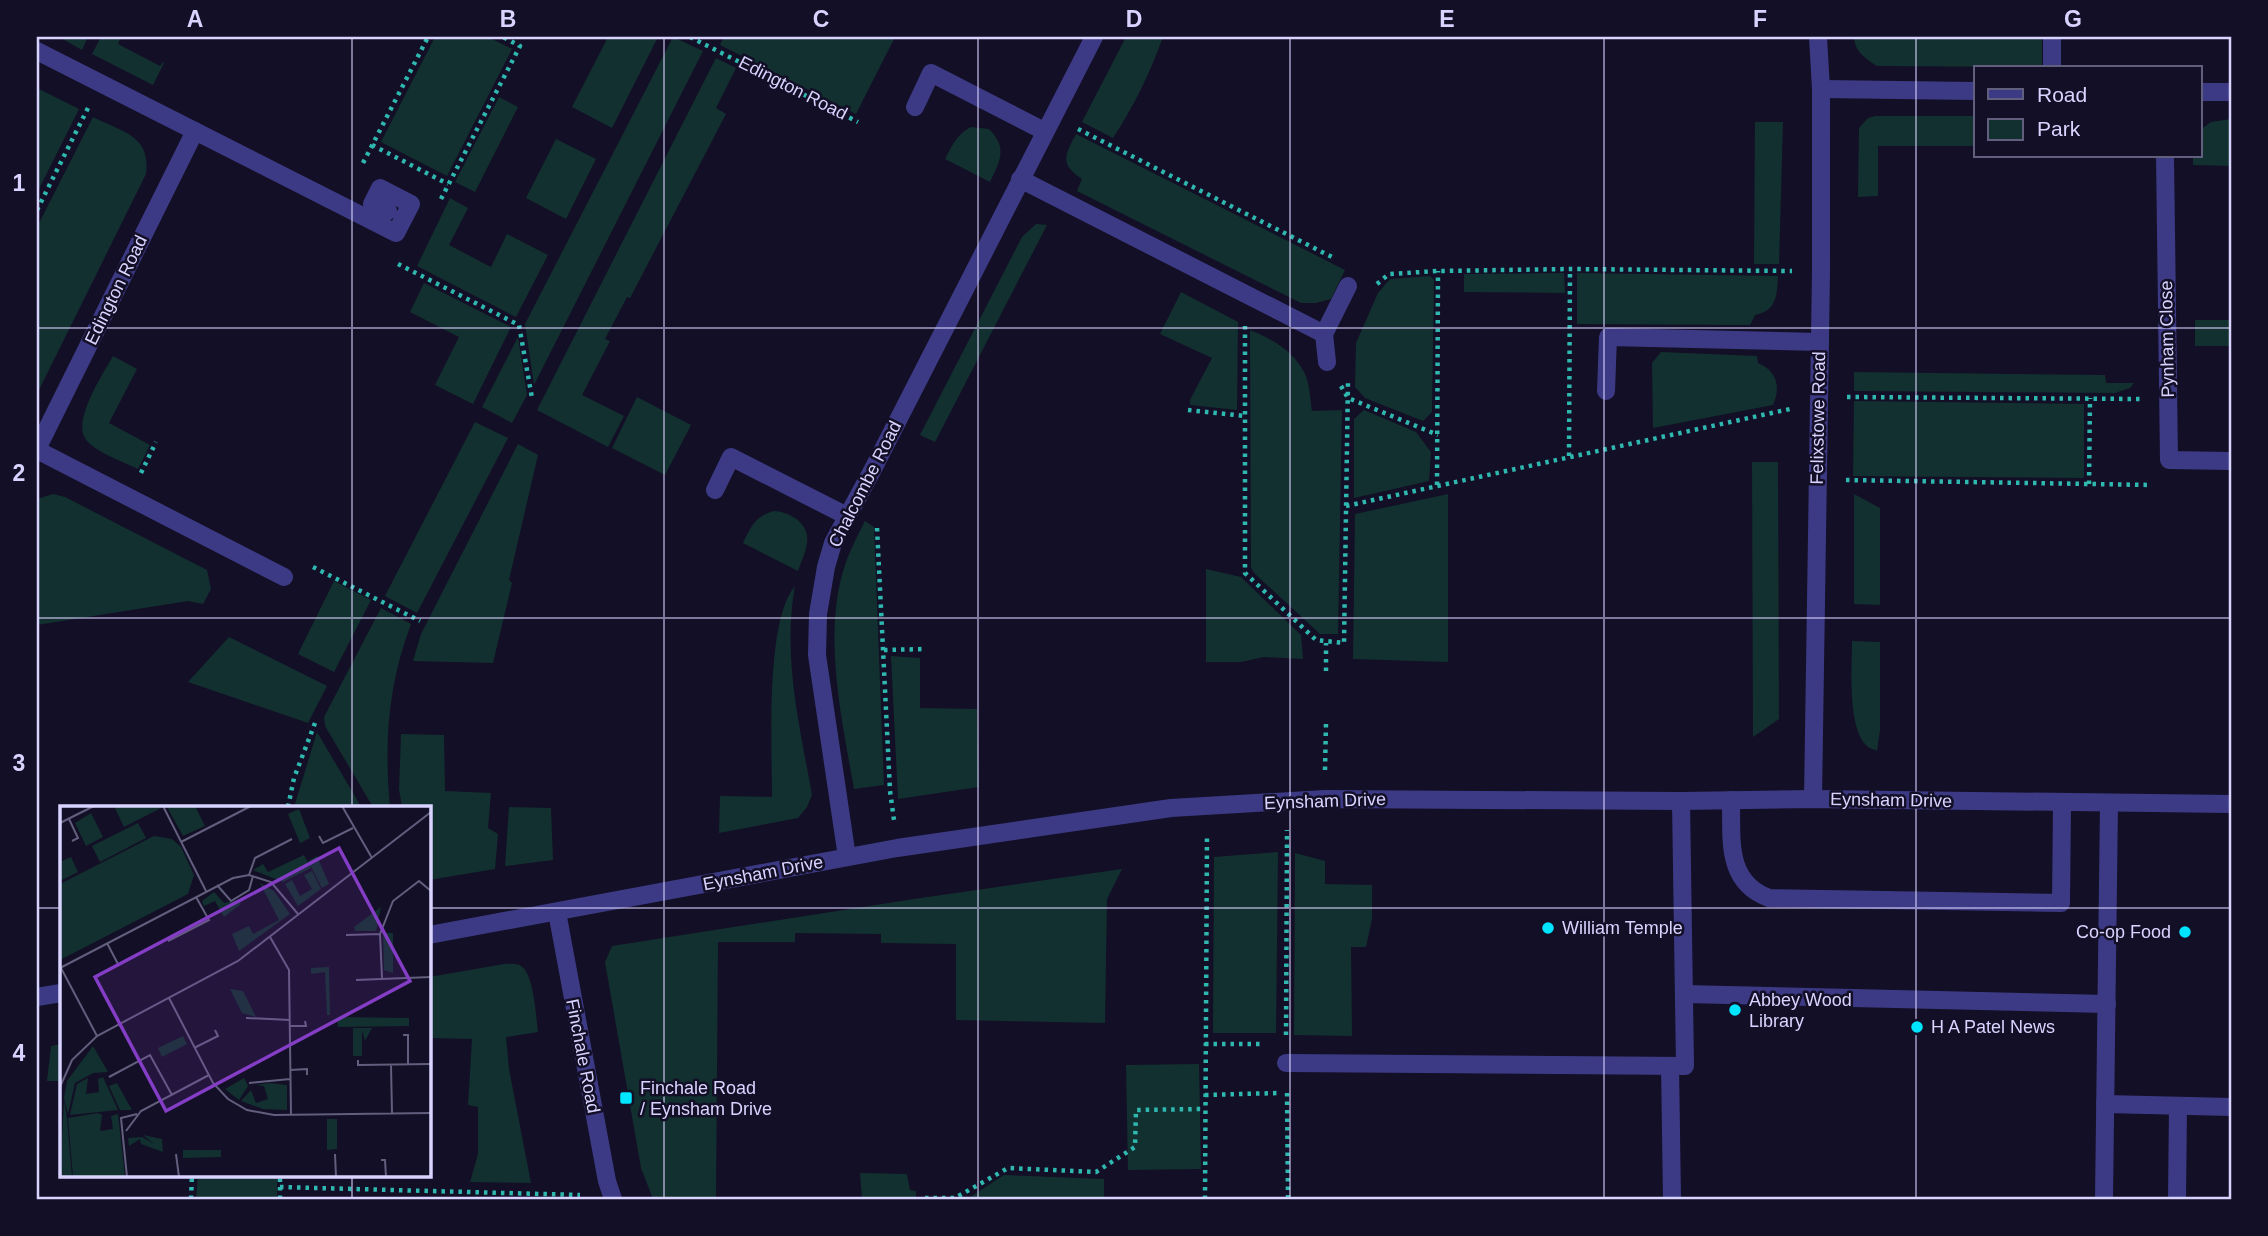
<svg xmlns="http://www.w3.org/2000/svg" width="2268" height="1236" viewBox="0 0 2268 1236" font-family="Arial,sans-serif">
  <rect width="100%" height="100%" fill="#130f26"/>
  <g fill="#12302f">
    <polygon points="59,37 88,37 82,50"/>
    <polygon points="101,37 121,37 118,44 160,66 163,62 164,63 153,85 92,54"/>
    <polygon points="435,37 488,37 512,49 447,176 381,142"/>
    <polygon points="608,37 658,37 612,128 572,107"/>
    <polygon points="673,37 703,51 534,385 525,324"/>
    <polygon points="724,37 888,37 894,39 856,114 720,45"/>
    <path d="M1126,37H1163C1150,73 1134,106 1113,138L1082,122Z"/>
    <path d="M1854,37H2042V67L1877,66C1865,58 1855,52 1854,37Z"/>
    <polygon points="716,58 736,68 716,108 726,114 630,298 627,297 605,339 610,341 582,395 624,416 608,447 537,410"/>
    <polygon points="37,88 79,109 37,193"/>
    <polygon points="499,97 518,107 475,192 455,182"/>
    <polygon points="1875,116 1976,116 1976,146 1878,146 1878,196 1858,197 1859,128 1868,118"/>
    <path d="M93,117C122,132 151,135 146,174L37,394V227Z"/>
    <polygon points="2231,119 2231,166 2193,165 2193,156 2200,156 2200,130 2211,122"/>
    <polygon points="1755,122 1783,122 1779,264 1754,264"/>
    <path d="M971,127L989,129C1008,148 1000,161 990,182L945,159C952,146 957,134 971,127Z"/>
    <path d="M1076,134L1345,270L1331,299L1316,303H1301L1077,191L1082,179C1059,164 1065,155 1076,134Z"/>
    <polygon points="556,139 596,159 566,219 526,198"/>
    <polygon points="450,198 468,208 449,245 491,267 507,234 548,255 516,317 417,266"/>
    <polygon points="1036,224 1047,225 935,442 920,435 1022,237"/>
    <polygon points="1564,273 1565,293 1464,292 1464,274"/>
    <path d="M1577,273L1778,276C1777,295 1777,311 1755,315L1750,325L1577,324Z"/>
    <polygon points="1430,276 1434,280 1432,412 1423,421 1365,398 1355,387 1356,343 1378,293 1390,279"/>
    <polygon points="424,283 511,327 473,404 435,385 459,337 410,312"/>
    <polygon points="1181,292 1238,322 1237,410 1190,405 1190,400 1212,358 1160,334"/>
    <rect x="2195" y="320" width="36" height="26"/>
    <path d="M1250,330C1271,338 1295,352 1305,374C1310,385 1310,399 1312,411L1342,410L1338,634H1320L1254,573L1251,567Z"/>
    <polygon points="518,337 527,395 512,423 482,407"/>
    <path d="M1661,352L1757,356L1758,363C1777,371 1781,387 1773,405L1653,428L1652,363Z"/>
    <path d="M113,356L137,369L109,423L150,445L138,469C124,462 92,451 85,438C73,419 103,374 113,356Z"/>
    <polygon points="1854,372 2105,375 2106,383 2134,383 2130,388 2115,393 1854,391"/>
    <polygon points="637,397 691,425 665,475 612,448"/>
    <polygon points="1854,401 2084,404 2084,478 1853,476"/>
    <polygon points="1364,410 1416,432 1431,452 1429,481 1354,498 1354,419"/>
    <polygon points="475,422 508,438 417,613 385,596"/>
    <polygon points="518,444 538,455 509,580 512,583 493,663 413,661 421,634"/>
    <polygon points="1752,462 1778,462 1779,719 1753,737"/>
    <polygon points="53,494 65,497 207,570 211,589 203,604 188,601 37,625 37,499"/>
    <polygon points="1448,494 1448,662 1353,659 1355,514"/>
    <polygon points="1854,494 1880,508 1880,605 1854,604"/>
    <path d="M774,511C791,512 810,524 807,543C806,552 801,562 798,571L743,543C751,527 755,516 774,511Z"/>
    <path d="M865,521L874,527L884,785L854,789C842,720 822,634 845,565C850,550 858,535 865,521Z"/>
    <polygon points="1206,569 1241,577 1301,635 1303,659 1264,657 1241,662 1206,662"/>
    <polygon points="334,581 371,600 334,672 298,654"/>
    <path d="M795,586C782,656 800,727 812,795L807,807L798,818L719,833L720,796L772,797C772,748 765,621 795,586Z"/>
    <path d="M381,608L411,624C388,685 384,742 390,807H373L325,726L324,717Z"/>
    <polygon points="229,637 327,686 308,723 188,682"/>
    <path d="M1852,641L1880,642V730L1877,751C1874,749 1870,749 1867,746C1847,728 1852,667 1852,641Z"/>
    <polygon points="891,656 920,658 920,708 977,709 979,787 898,799"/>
    <polygon points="317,732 356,798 361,807 294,807"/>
    <polygon points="401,734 444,735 445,791 491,793 488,828 498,834 495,869 429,880 429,807 402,807 399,789"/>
    <polygon points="509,807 551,808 553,860 505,866"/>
    <polygon points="1278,852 1276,1033 1213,1033 1214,857"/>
    <polygon points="1295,853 1325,861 1325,884 1372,885 1372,919 1366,947 1351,947 1352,1036 1294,1035"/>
    <polygon points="1122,869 1107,899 1105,1023 956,1020 956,944 881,943 881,934 795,933 795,942 718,942 716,1199 653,1199 641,1168 605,962 612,946 914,899"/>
    <path d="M504,964C509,964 516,963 521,966C534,974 536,1017 538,1032L506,1037L509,1069L531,1183L470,1182L478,1154V1107L468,1105L472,1039L429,1038V977Z"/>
    <polygon points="61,1044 61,1081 47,1081 51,1046"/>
    <polygon points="1199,1064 1201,1169 1128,1170 1126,1065"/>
    <polygon points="860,1173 907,1174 910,1190 916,1191 916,1199 862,1199"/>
    <polygon points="198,1175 277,1175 277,1199 196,1199"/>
    <polygon points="1004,1175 1104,1179 1104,1199 967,1199"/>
  </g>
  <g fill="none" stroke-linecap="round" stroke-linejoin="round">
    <g stroke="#2fb8b0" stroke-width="4.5" stroke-dasharray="3.5 5" stroke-linecap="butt">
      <polyline points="690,37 858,122"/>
      <polyline points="1078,129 1336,259"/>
      <polyline points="372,145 448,184"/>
      <polyline points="363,163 428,37"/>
      <polyline points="441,199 520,46 503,37"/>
      <polyline points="37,210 88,108"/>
      <polyline points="398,264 519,325 532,398"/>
      <polyline points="1377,284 1389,274 1438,271 1570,269 1792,271"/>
      <polyline points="1245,326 1245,573 1316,640 1344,643 1348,380"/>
      <polyline points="1341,386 1348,398 1438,435"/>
      <polyline points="1847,397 2140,399"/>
      <polyline points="1188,410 1245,416"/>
      <polyline points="1569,456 1570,269"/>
      <polyline points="141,473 156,442"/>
      <polyline points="1846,480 2152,485"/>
      <polyline points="2089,484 2090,398"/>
      <polyline points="1437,485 1438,271"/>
      <polyline points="1346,506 1790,409"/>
      <polyline points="877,528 890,791 894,820"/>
      <polyline points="313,567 420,621"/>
      <polyline points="884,650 925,649"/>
      <polyline points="1326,671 1326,643"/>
      <polyline points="1325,770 1326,722"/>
      <polyline points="288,807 294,778 315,723"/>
      <polyline points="1286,1035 1287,830"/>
      <polyline points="1205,1044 1264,1044"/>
      <polyline points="1287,1093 1288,1199"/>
      <polyline points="1205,1095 1279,1093"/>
      <polyline points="280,1187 580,1195"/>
      <polyline points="925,1198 955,1198 1008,1168 1096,1172 1135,1147 1136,1110 1205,1109"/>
      <polyline points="191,1199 192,1175"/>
      <polyline points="280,1199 280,1175"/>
      <polyline points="1205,1199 1207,835"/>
    </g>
    <g stroke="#3d3a85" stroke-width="18">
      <polyline points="37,51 396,233 411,204 380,188 372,204 388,211"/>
      <polyline points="2052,68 2052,37"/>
      <polyline points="1821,89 1976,91"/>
      <polyline points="2200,92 2231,92"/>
      <polyline points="915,107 931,73 1044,131"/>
      <polyline points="2165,156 2169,460 2231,461"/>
      <polyline points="1020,179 1324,334 1327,362"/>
      <polyline points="1324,334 1348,286"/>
      <polyline points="1606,391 1608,337 1819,342"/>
      <polyline points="37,449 195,131"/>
      <polyline points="37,450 284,577"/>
      <polyline points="715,490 731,457 847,516"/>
      <polyline points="1813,799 1821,271 1821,89 1818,37"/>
      <path d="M1731,800C1732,838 1725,882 1769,898L2061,903L2062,803"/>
      <polyline points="847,857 817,655 818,614 826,567 833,543 873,469 1094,37"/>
      <polyline points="557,912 607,1181 613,1199"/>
      <polyline points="429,935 897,848 1171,808 1325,799 1681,801 1813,799 2231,804"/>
      <polyline points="1685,994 2107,1004"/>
      <polyline points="37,997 61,993"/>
      <polyline points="1286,1063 1685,1066 1681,801"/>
      <polyline points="1670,1066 1672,1199"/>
      <polyline points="2105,1104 2231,1107"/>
      <polyline points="2104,1199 2109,803"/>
      <polyline points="2177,1199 2178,1106"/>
    </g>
  </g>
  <path fill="none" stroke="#d9d4ff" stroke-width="2" stroke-opacity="0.55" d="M352,37V807M664,37V1199M978,37V1199M1290,37V1199M1604,37V1199M1916,37V1199M37,328H2231M37,618H2231M37,908H61M429,908H2231M352,1175V1199"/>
  <g fill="#00e5ff" stroke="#130f26" stroke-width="2.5">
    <circle cx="1548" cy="928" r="7"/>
    <circle cx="2185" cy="932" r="7"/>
    <circle cx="1735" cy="1010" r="7"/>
    <circle cx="1917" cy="1027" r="7"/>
    <rect x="619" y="1091" width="14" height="14" rx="3.5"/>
  </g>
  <g text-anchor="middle" stroke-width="5" stroke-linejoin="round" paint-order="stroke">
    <g font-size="18" fill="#d9d4ff" stroke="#130f26">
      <text transform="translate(793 88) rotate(27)" y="6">Edington Road</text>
      <text transform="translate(116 290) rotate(-64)" y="6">Edington Road</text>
      <text transform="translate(2167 339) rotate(-91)" y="6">Pynham Close</text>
      <text transform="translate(1818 418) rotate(-89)" y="6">Felixstowe Road</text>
      <text transform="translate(865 484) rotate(-63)" y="6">Chalcombe Road</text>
      <text transform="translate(1891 800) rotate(1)" y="6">Eynsham Drive</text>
      <text transform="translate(1325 801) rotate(-2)" y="6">Eynsham Drive</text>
      <text transform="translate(763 873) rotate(-11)" y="6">Eynsham Drive</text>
      <text transform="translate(583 1056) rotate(79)" y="6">Finchale Road</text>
    </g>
    <g font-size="18" fill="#d9d4ff" stroke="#130f26" text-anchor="start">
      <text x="1562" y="934">William Temple</text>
      <text x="2171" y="938" text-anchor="end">Co-op Food</text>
      <text x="1749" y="1006">Abbey Wood<tspan x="1749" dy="21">Library</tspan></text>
      <text x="1931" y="1033">H A Patel News</text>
      <text x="640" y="1094">Finchale Road<tspan x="640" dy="21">/ Eynsham Drive</tspan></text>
    </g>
  </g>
  <g transform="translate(60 806)">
    <rect width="371" height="371" fill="#130f26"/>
    <path d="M54,0H100L101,2L64,21ZM135,0L145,20L123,30L107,1ZM239,3L250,32L240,37L228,8ZM31,7L43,31L26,40L15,17ZM78,17L86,32L40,56L32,40ZM94,30L112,33L121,41L134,69L128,88L0,154V78ZM244,49L251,62L223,76L193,64L203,58L208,66ZM257,50L269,78L262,82L248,55ZM11,51L18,66L0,75V56ZM252,65L261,83L238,100L225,78L232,74L240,90L252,83L244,69ZM200,77L214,85L230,108L179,145L172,128L189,120L193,128L219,114ZM154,86L164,97L179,94L181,98L164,111L155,95L144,100L142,95ZM321,101L316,125H295L294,121ZM323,127H333V167L324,164ZM269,161L270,209H267L265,166L251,168V162ZM170,183L183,185L196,211L182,207ZM277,211L349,212V220L278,221ZM293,222H312L305,235L302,224V250H293ZM123,230L127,238L102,251L98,242ZM33,240L48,266L33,267L15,277L8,308L4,292L7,275ZM43,271L58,304L10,309L17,278L28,272L26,288L39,286L38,273ZM184,272L188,280L179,294L165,283ZM57,277L68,297L72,304H60L49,280ZM209,277L227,279V304L203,303L181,295L191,284L196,297L208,293L204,280L196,279ZM4,294L7,312L12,371H0ZM38,307L42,309L40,325L53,323L51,310L58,308L65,371H13L8,312ZM267,313H277V343L267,344ZM83,329L102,333L103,346L81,338L80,333L69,340L68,332L82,331L94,338ZM123,344H161V351L123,352Z" fill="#12302f"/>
    <path fill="none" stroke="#625e7d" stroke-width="2" d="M103,0L146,85M282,0L312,52M9,13L18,32L12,35M0,17L34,0M259,30L263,37L293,22M121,36L191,0M189,69L195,52L232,33M157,79L171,95L189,84L193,70M320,128L333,95L359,75L371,85M286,129L320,128L322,172M210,131L229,164L231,309M108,135L149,114L136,91M47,137L59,160M0,162L173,72L189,69L211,76L238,108M1,162L37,230M296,174L371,171M109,192L153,277L168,293L187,304L214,309L371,307M186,212L230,214M230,220H246L245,215M343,229H348V259M134,242L158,230L155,224M298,254V259L371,258M331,259L332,307M230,264L247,263V269M49,271L90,249L112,289M189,277L230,273M0,281L12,254L37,230L178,155L371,6M66,325L81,305L149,269M116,348L119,371M275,348L276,371M321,354H325L326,371M67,371L61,312L77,308"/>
    <path fill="#843dc5" fill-opacity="0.15" stroke="#843dc5" stroke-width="3.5" d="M279,42L350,175L106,305L35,171Z"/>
    <rect width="371" height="371" fill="none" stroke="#d9d4ff" stroke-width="3.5"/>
  </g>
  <rect width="2268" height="1236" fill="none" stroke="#130f26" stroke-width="77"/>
  <rect x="1974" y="66" width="228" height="91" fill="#130f26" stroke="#625e7d" stroke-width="2"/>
  <rect x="1988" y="89" width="35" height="10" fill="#3d3a85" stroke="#625e7d" stroke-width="2"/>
  <text x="2037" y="102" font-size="21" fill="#d9d4ff">Road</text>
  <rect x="1988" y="119" width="35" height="21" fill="#12302f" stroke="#625e7d" stroke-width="2"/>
  <text x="2037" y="136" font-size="21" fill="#d9d4ff">Park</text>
  <rect x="38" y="38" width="2192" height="1160" fill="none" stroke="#d9d4ff" stroke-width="2.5"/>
  <g font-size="23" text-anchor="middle" font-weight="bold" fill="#d9d4ff">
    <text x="195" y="27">A</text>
    <text x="508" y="27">B</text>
    <text x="821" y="27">C</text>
    <text x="1134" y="27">D</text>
    <text x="1447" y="27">E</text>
    <text x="1760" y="27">F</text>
    <text x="2073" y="27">G</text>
    <text x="19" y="191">1</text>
    <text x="19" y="481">2</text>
    <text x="19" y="771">3</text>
    <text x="19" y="1061">4</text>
  </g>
</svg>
